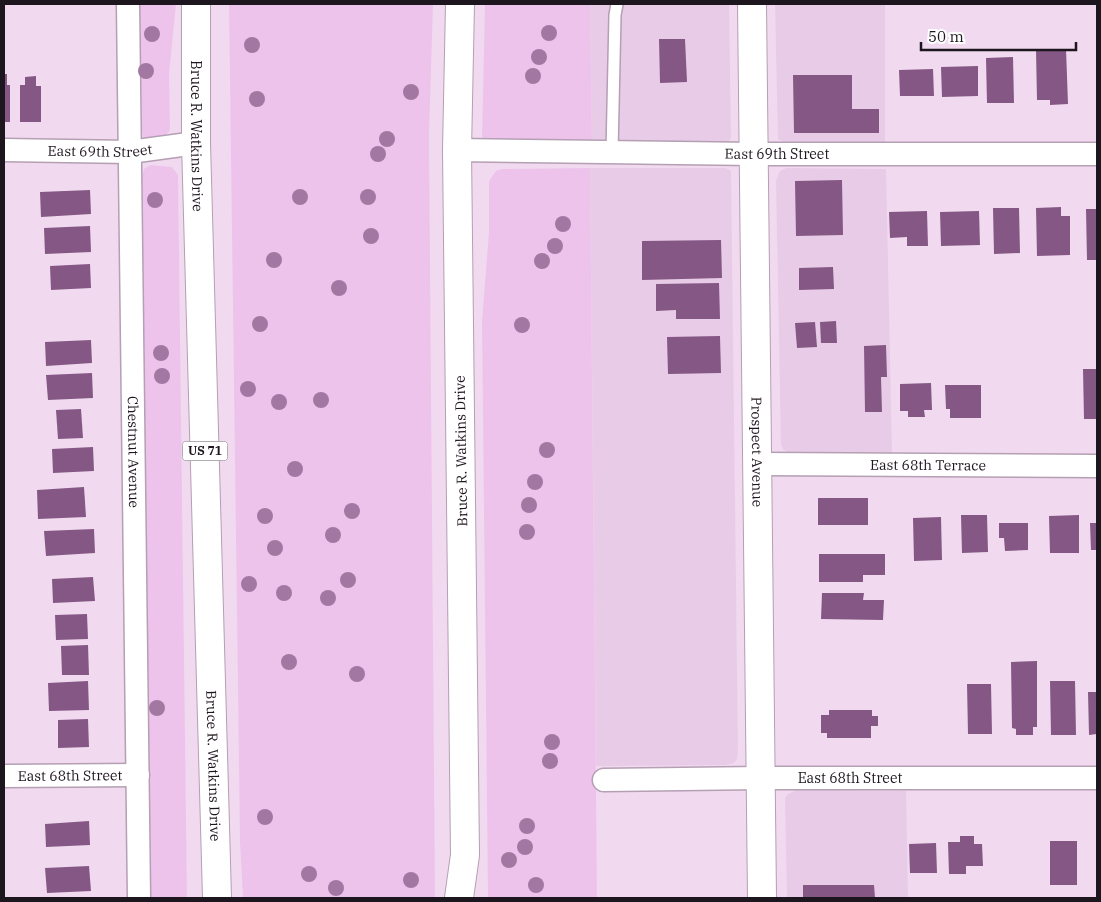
<svg xmlns="http://www.w3.org/2000/svg" width="1101" height="902" viewBox="0 0 1101 902" font-family="'IBM Plex Serif',serif">
  <rect width="100%" height="100%" fill="#f1daf0"/>
  <g fill="#e8cce7">
    <polygon points="590,4 729,4 731,138 729,141 725,144 592,143"/>
    <polygon points="775,4 885,4 885,143 786,144 778,139"/>
    <polygon points="590,168 726,168 731,171 738,751 737,759 734,763 725,765 596,766"/>
    <polygon points="786,168 886,169 892,454 791,455 783,449 781,444 776,181 780,171"/>
    <polygon points="797,790 906,791 908,898 787,898 785,798 788,794"/>
  </g>
  <g fill="#edc3ec">
    <path d="M140,4H176L169,74L170,129L169,132C162,138 152,142 143,137L142,132Z"/>
    <polygon points="229,4 433,4 429,134 435,898 243,898 240,842"/>
    <polygon points="485,4 590,4 592,143 485,140 482,137"/>
    <polygon points="150,165 172,167 178,175 187,898 151,898 142,176 144,169"/>
    <polygon points="590,168 597,898 488,898 482,321 489,232 489,181 496,171 502,169"/>
  </g>
  <g fill="#845784">
    <polygon points="659,39 685,39 687,82 660,83"/>
    <polygon points="1066,49 1068,104 1050,105 1050,100 1037,100 1036,50"/>
    <polygon points="1013,57 1014,103 987,103 986,58"/>
    <polygon points="978,66 978,96 942,97 941,67"/>
    <polygon points="933,69 934,96 900,96 899,70"/>
    <polygon points="4,74 7,74 7,85 10,85 10,122 4,122"/>
    <polygon points="793,75 852,75 852,109 879,109 879,133 794,133"/>
    <polygon points="36,76 36,86 41,86 41,122 20,122 20,85 25,85 25,77"/>
    <polygon points="842,180 843,235 796,236 795,181"/>
    <polygon points="90,190 91,214 41,217 40,192"/>
    <polygon points="1061,207 1061,216 1070,216 1070,255 1037,256 1036,208"/>
    <polygon points="993,208 1019,208 1020,253 994,254"/>
    <polygon points="1086,209 1097,209 1097,260 1087,260"/>
    <polygon points="927,211 928,246 907,246 907,237 890,238 889,212"/>
    <polygon points="979,211 980,245 941,246 940,212"/>
    <polygon points="90,226 91,252 45,254 44,228"/>
    <polygon points="721,240 722,278 642,280 642,241"/>
    <polygon points="90,264 91,288 51,290 50,266"/>
    <polygon points="833,267 834,289 799,290 799,268"/>
    <polygon points="719,283 720,319 676,319 676,310 656,311 656,284"/>
    <polygon points="836,321 837,343 821,343 820,322"/>
    <polygon points="815,322 817,347 797,348 795,323"/>
    <polygon points="720,336 721,373 668,374 667,337"/>
    <polygon points="91,340 92,363 46,366 45,342"/>
    <polygon points="886,345 887,377 881,377 882,412 865,412 864,346"/>
    <polygon points="1083,369 1097,369 1097,419 1084,419"/>
    <polygon points="92,373 93,398 48,400 46,375"/>
    <polygon points="931,383 932,410 924,410 925,417 908,417 908,411 900,411 900,384"/>
    <polygon points="945,385 981,385 981,418 950,418 950,409 946,409"/>
    <polygon points="81,409 83,438 58,439 56,410"/>
    <polygon points="93,447 94,471 53,473 52,449"/>
    <polygon points="84,487 86,517 38,519 37,490"/>
    <rect x="818" y="498" width="50" height="27"/>
    <polygon points="961,515 987,515 988,552 962,553"/>
    <polygon points="1079,515 1079,553 1050,553 1049,516"/>
    <polygon points="941,517 942,560 914,561 913,518"/>
    <polygon points="999,523 1028,523 1028,550 1005,551 1004,538 999,538"/>
    <polygon points="1090,523 1097,523 1097,550 1091,550"/>
    <polygon points="94,529 95,553 46,556 44,531"/>
    <polygon points="819,554 885,554 885,575 863,575 863,582 819,582"/>
    <polygon points="93,577 95,601 53,603 52,579"/>
    <polygon points="822,593 864,593 863,600 884,600 883,620 821,619"/>
    <polygon points="87,614 88,639 56,640 55,615"/>
    <polygon points="88,645 89,675 62,675 61,646"/>
    <polygon points="1037,661 1037,727 1033,727 1033,735 1016,735 1016,729 1012,728 1011,662"/>
    <polygon points="88,681 89,710 49,711 48,683"/>
    <polygon points="1050,681 1075,681 1076,735 1051,735"/>
    <polygon points="967,684 991,684 992,734 968,734"/>
    <polygon points="1088,692 1097,692 1097,734 1089,735"/>
    <polygon points="829,710 872,710 872,716 878,716 878,726 871,726 871,738 827,738 827,733 821,733 821,715 829,715"/>
    <polygon points="88,719 89,747 58,748 58,720"/>
    <polygon points="89,821 90,845 46,847 45,824"/>
    <polygon points="960,836 974,836 974,844 982,844 983,866 966,866 966,874 949,874 948,842 960,842"/>
    <rect x="1050" y="841" width="27" height="44"/>
    <polygon points="936,843 937,873 910,873 909,844"/>
    <polygon points="89,866 91,891 47,893 45,868"/>
    <polygon points="803,885 874,885 875,898 803,898"/>
  </g>
  <g fill="none" stroke-linecap="round" stroke-linejoin="round">
    <defs>
      <polyline id="service" points="612,152 615,15 617,4"/>
      <g id="minor">
        <path id="s1" d="M128,4L139,898"/>
        <path id="s2" d="M4,150L130,152L196,143"/>
        <path id="s3" d="M457,150L754,154H1097"/>
        <path id="s4" d="M758,464L1097,466"/>
        <path id="s5" d="M4,776L138,775"/>
        <path id="s6" d="M604,780L760,778H1097"/>
      </g>
      <g id="secondary">
        <path id="s7" d="M752,4L762,898"/>
      </g>
      <g id="trunk">
        <path id="s8" d="M196,4V143L217,898"/>
        <polyline points="459,898 465,855 457,150 460,4"/>
      </g>
    </defs>
    <use href="#service" stroke="#b49fb3" stroke-width="14"/>
    <use href="#minor" stroke="#b49fb3" stroke-width="25"/>
    <use href="#secondary" stroke="#b49fb3" stroke-width="30"/>
    <use href="#trunk" stroke="#b49fb3" stroke-width="30"/>
    <use href="#service" stroke="#fff" stroke-width="11"/>
    <use href="#minor" stroke="#fff" stroke-width="22"/>
    <use href="#secondary" stroke="#fff" stroke-width="28"/>
    <use href="#trunk" stroke="#fff" stroke-width="28"/>
  </g>
  <g fill="#a278a2">
    <circle cx="549" cy="33" r="8"/>
    <circle cx="152" cy="34" r="8"/>
    <circle cx="252" cy="45" r="8"/>
    <circle cx="539" cy="57" r="8"/>
    <circle cx="146" cy="71" r="8"/>
    <circle cx="533" cy="76" r="8"/>
    <circle cx="411" cy="92" r="8"/>
    <circle cx="257" cy="99" r="8"/>
    <circle cx="387" cy="139" r="8"/>
    <circle cx="378" cy="154" r="8"/>
    <circle cx="300" cy="197" r="8"/>
    <circle cx="368" cy="197" r="8"/>
    <circle cx="155" cy="200" r="8"/>
    <circle cx="563" cy="224" r="8"/>
    <circle cx="371" cy="236" r="8"/>
    <circle cx="555" cy="246" r="8"/>
    <circle cx="274" cy="260" r="8"/>
    <circle cx="542" cy="261" r="8"/>
    <circle cx="339" cy="288" r="8"/>
    <circle cx="260" cy="324" r="8"/>
    <circle cx="522" cy="325" r="8"/>
    <circle cx="161" cy="353" r="8"/>
    <circle cx="162" cy="376" r="8"/>
    <circle cx="248" cy="389" r="8"/>
    <circle cx="321" cy="400" r="8"/>
    <circle cx="279" cy="402" r="8"/>
    <circle cx="547" cy="450" r="8"/>
    <circle cx="295" cy="469" r="8"/>
    <circle cx="535" cy="482" r="8"/>
    <circle cx="529" cy="505" r="8"/>
    <circle cx="352" cy="511" r="8"/>
    <circle cx="265" cy="516" r="8"/>
    <circle cx="527" cy="532" r="8"/>
    <circle cx="333" cy="535" r="8"/>
    <circle cx="275" cy="548" r="8"/>
    <circle cx="348" cy="580" r="8"/>
    <circle cx="249" cy="584" r="8"/>
    <circle cx="284" cy="593" r="8"/>
    <circle cx="328" cy="598" r="8"/>
    <circle cx="289" cy="662" r="8"/>
    <circle cx="357" cy="674" r="8"/>
    <circle cx="157" cy="708" r="8"/>
    <circle cx="552" cy="742" r="8"/>
    <circle cx="550" cy="761" r="8"/>
    <circle cx="265" cy="817" r="8"/>
    <circle cx="527" cy="826" r="8"/>
    <circle cx="525" cy="847" r="8"/>
    <circle cx="509" cy="860" r="8"/>
    <circle cx="309" cy="874" r="8"/>
    <circle cx="411" cy="880" r="8"/>
    <circle cx="536" cy="885" r="8"/>
    <circle cx="336" cy="888" r="8"/>
  </g>
  <g text-anchor="middle" stroke-width="5" stroke-linejoin="round" paint-order="stroke">
    <rect fill="#fff" stroke="#625c62" stroke-width="1" x="182.5" y="441.5" width="45" height="19" rx="4"/>
    <g font-size="12" font-weight="bold" fill="#1e161e">
      <text x="205" y="455">US 71</text>
    </g>
    <g font-size="14" fill="#1e161e" stroke="#fff">
      <text dy="5" stroke="none"><textPath href="#s8" startOffset="132">Bruce R. Watkins Drive</textPath></text>
      <text dy="5" stroke="none"><textPath href="#s2" startOffset="96">East 69th Street</textPath></text>
      <text dy="5" stroke="none"><textPath href="#s3" startOffset="320">East 69th Street</textPath></text>
      <text dy="5" stroke="none"><textPath href="#s1" startOffset="448">Chestnut Avenue</textPath></text>
      <text transform="translate(461 451) rotate(-91)" y="5">Bruce R. Watkins Drive</text>
      <text dy="5" stroke="none"><textPath href="#s7" startOffset="448">Prospect Avenue</textPath></text>
      <text dy="5" stroke="none"><textPath href="#s4" startOffset="170">East 68th Terrace</textPath></text>
      <text dy="5" stroke="none"><textPath href="#s8" startOffset="762">Bruce R. Watkins Drive</textPath></text>
      <text dy="5" stroke="none"><textPath href="#s5" startOffset="66">East 68th Street</textPath></text>
      <text dy="5" stroke="none"><textPath href="#s6" startOffset="246">East 68th Street</textPath></text>
    </g>
  </g>
  <rect width="1101" height="902" fill="none" stroke="#1e161e" stroke-width="10"/>
  <path d="M921 42v8h155v-8" fill="none" stroke="#1e161e" stroke-width="2.5"/>
  <text x="928" y="42" font-size="15" fill="#1e161e" stroke="#ffffff" stroke-width="4" paint-order="stroke">50 m</text>
</svg>
